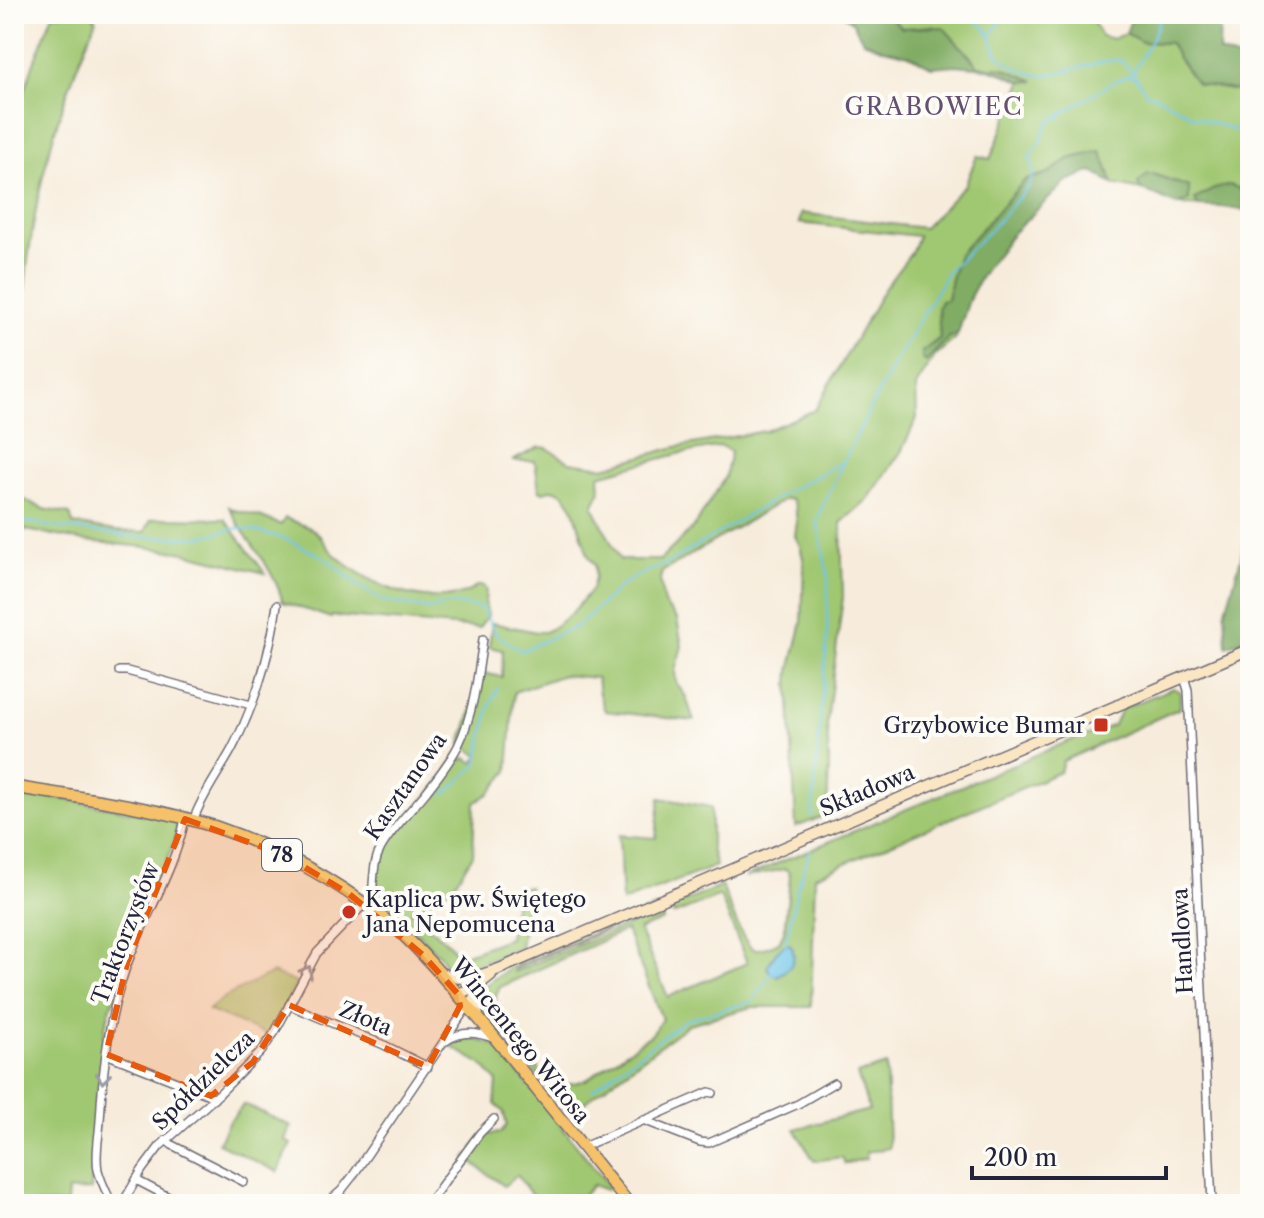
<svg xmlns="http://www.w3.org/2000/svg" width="1264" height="1218" viewBox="0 0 1264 1218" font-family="'Libre Caslon Text',serif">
  <rect width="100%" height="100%" fill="#fdfcf7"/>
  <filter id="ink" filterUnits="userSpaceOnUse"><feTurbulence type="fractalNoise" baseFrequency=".0125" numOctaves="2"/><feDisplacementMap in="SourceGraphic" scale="16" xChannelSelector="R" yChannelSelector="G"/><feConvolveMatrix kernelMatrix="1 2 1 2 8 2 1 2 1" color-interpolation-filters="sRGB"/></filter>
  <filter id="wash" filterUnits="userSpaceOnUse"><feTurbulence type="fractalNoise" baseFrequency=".006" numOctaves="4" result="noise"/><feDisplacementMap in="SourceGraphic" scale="32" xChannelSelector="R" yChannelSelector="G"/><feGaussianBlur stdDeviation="1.8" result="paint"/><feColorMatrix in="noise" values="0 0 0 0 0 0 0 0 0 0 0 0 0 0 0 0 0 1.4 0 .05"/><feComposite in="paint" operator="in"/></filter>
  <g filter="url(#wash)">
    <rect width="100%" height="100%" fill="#f7ecdb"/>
    <g fill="#a0c771" stroke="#617456" stroke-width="2" fill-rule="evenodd">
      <path d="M53,14H93L96,21C67,86 44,156 33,227C25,272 22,317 17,362L14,364V123L34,62Z"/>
      <path d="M886,14H1011L1075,21L1082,14H1093V22L1101,36L1113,39L1126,33L1142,42L1171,43L1178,58L1197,84L1250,93V193L1230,185L1195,200L1198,206L1177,205L1189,200L1177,182L1153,174L1138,183L1141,190L1113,184L1101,151L1069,159L1049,173L1025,180L1002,209L951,279L947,300L938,307L940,338L922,352L927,361L948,338L958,333L956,338L935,356L916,386L917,418L901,452L868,499L841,523L843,597L827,722L829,763L827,815L796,827L789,683L790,671L802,622L804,563L800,546L795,536L797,521L795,507L792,500L785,499L662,572L660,580L664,604L677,619L682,646L675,670L676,682L686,697L694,721L605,711L599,694L597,678L563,675L514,692L508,771L490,793L475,803L473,855L453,886L412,912L448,943L458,955L462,956L509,938L517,887H529L520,947L456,973L447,970L441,957L419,934L408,930L377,906L375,892L377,862L385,846L439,782L456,756L462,760L466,758L474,763L479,756L461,744L483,673L502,677L503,650L489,647L492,623L537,632H544L551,629L572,613L592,589L595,577V565L588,555L573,507L564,494L554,489L543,492L539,490L535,461H512L539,447L547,448L570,462L604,467L676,447L765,431L815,410L884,289L911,253L918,236L799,223L801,213L924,228L965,185L977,156L990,159L1022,82L1032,81L1003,68L978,66L963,48L933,26L902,28ZM721,446L731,452L725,477L694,527L660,560H620L593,506L600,492L599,475L678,454Z"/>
      <polygon points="14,495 44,509 70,514 73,524 115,531 145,532 151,520 161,518 225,519 265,573 185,553 145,547 85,541 15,528"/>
      <path d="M229,507L234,510L262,517L281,525L285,518C294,522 305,525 314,530C322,536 326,547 334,554C362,579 402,600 441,597C453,596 467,595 476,586H483L486,590L485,602L488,615L479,628L332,616L331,618L283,602C272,563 246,542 229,507Z"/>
      <path d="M1173,688L1180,692V708L1063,761L1060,772L815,876L811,1007H752L689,1024L573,1111L566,1110L502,1033L499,1038L479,1012L477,997L488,983L510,968L656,907L659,908L523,965L514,969V972L660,912L663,920L639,930L668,997L747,963L720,896L673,915L671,907L722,886C727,898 743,947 754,949C762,950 773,945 779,942L784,932L790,877L789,872L785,869L745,877L1081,736L1089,735L1114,725L1121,709ZM626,930L662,1019L652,1034L586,1080L555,1088L539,1070L534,1060L498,1017L495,1007L496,995L500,987L528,974Z"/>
      <polygon points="14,790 177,820 181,825 177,826 176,835 170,853 128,951 105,1027 91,1190 68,1191 67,1204 14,1204"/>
      <polygon points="660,798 711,807 711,849 716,866 622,902 619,835 656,838"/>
      <polygon points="272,973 297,983 269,1036 208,1010 225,997"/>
      <polygon points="473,1038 497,1046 610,1187 607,1190 593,1185 575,1204 538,1204 517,1175 504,1186 466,1158 469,1154 472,1153 475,1150 473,1148 482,1135 500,1133 507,1125 503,1111 495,1104 497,1081 481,1064 451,1046 458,1040"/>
      <polygon points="886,1065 889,1148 866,1152 867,1158 845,1164 842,1157 814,1161 795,1129 869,1110 857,1074"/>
      <polygon points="244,1104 291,1126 285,1140 291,1144 278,1172 218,1143 228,1123"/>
    </g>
    <g fill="#80ac63" stroke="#51674f" stroke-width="2">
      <polygon points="843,14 886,14 902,28 943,27 978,66 1003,68 1035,81 1022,82 1004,74 985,68 956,65 931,67 909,55 884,49 863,41 853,23"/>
      <polygon points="1133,14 1220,14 1219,52 1250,63 1250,93 1197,84 1178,58 1170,43 1142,42 1126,33"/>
      <polygon points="1101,151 1113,184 1093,171 1067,181 1013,233 983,273 970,297 958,333 948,338 926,362 922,359 922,352 940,338 938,308 941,301 947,300 951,279 959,254 1025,180 1049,173 1069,159"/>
      <path d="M1148,174H1153L1189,187V200L1177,205C1164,201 1155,193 1141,190L1138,183Z"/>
      <polygon points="1230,185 1250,193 1250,211 1222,207 1198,206 1195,199 1214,189"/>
      <polygon points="1250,444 1250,637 1227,646 1225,613 1241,558 1248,524 1246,482"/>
    </g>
    <path fill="#6cc4ea" stroke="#477392" stroke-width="2" d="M785,944L791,945C798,960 791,969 777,976L771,974L767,967L776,952Z"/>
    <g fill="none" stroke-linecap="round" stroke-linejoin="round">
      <g stroke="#6cc4ea" stroke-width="2">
        <polyline points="968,14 987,30 999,57 1019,69 1033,74 1043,76 1111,60 1121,60 1133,73 1147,94 1155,95 1193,116 1250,135"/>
        <polyline points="990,36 1006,14"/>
        <path d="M1133,73C1143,53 1156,36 1161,14"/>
        <polyline points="14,519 53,527 139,537 200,537 238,528 253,530 286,539 325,558 359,586 381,600 430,609 453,604 481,607 496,634 521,651 579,625 623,584 641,574 666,564 785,493 844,461 880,389 948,271 991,229 1029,186 1034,172 1029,157 1041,141 1046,126 1053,118 1059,118 1061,114 1115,81 1129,75 1139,81"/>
        <polyline points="1243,627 1250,588"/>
        <polyline points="444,795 477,765 490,704 498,688"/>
        <polyline points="812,816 827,639 828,577 817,519 844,461"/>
        <polyline points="785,945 797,890 810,849"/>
        <polyline points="592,1090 685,1020 753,1001 772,972"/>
      </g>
    </g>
  </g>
  <g filter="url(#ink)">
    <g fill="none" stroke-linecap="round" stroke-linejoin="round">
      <defs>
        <g id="minor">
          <polyline points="119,671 127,671 251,705"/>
          <polyline points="1184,677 1188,690 1212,1204"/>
          <path d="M193,821C202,795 219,773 232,749C255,705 270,654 277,605"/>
          <path d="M369,908C376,888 370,867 381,848C393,827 412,810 427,791C438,777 450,762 458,746C474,713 478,674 483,639"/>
          <polyline points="289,1005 384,1045 428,1067"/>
          <path d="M446,1041C462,1030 477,1032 495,1039"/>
          <polyline points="106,1054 207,1094 214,1099"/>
          <polyline points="643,1120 700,1142 709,1143 798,1104 834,1083"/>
          <polyline points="166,1140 172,1145 244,1182"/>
          <polyline points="583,1147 709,1092 713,1093"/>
          <polyline points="136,1180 182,1204"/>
          <path d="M112,1204C107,1193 101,1182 98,1170C95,1155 99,1137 100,1121C103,1062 110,1004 133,949C151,906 176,864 185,819"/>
          <polyline points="122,1204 142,1170 160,1146 219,1094 261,1052 275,1032 317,953 364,904"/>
          <polyline points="326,1204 341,1191 352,1177 465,1010 471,1010"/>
          <polyline points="428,1204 480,1133 494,1119"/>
        </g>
        <g id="secondary">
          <path d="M441,973C465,983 476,977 499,969L1250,649"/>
          <polyline points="458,994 477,986 491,975"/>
          <polyline points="478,1016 474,998 482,983"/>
        </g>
        <path id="primary" d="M14,787C81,798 151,806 216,827C283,850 345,885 399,931C429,958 454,990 480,1020C531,1081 579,1143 629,1204"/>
      </defs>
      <use href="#minor" stroke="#6d6973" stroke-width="10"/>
      <use href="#secondary" stroke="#6d6973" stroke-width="13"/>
      <use href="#primary" stroke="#6d6973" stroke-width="14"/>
      <use href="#minor" stroke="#fff" stroke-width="7"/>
      <use href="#secondary" stroke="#fbe6c4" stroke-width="10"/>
      <use href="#primary" stroke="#f5c16b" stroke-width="11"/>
    </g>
    <defs><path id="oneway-chevron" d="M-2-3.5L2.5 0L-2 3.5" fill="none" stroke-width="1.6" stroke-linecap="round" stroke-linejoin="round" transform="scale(2)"/></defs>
    <g stroke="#9c9ca7">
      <use href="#oneway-chevron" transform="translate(307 971) rotate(-61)"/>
      <use href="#oneway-chevron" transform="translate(103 1078) rotate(96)"/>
    </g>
  </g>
  <path fill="#e8590c" fill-opacity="0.2" stroke="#e8590c" stroke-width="6" stroke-dasharray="16 10" stroke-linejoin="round" d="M185,819L284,855L348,893L423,955L458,994L460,1006L428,1067L289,1005L253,1062L211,1096L106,1054L127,963Z"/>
  <g fill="#c8321e" stroke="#fdfcf7" stroke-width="3">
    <rect x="1093" y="717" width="16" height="16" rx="4"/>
    <circle cx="349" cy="912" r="8"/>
  </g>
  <g text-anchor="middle" stroke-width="8" stroke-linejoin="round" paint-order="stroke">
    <rect fill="#fdfcf7" stroke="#646373" stroke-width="2" x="262" y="839" width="40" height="32" rx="6"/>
    <g font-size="20" font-weight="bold" fill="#22223b">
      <text x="282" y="862">78</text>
    </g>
    <g font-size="22" fill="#22223b" stroke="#fdfcf7" text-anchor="end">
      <text x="1085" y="733">Grzybowice Bumar</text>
      <text x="365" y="907" text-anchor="start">Kaplica pw. Świętego<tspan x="365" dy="25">Jana Nepomucena</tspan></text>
    </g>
    <g font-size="22" fill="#22223b" stroke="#fdfcf7">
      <text transform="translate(405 786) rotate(-55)" y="8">Kasztanowa</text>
      <text transform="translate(867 790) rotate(-23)" y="8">Składowa</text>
      <text transform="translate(125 933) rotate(-69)" y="8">Traktorzystów</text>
      <text transform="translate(1182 941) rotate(-93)" y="8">Handlowa</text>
      <text transform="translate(366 1018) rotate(23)" y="8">Złota</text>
      <text transform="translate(521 1040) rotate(51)" y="8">Wincentego Witosa</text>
      <text transform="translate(203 1080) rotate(-44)" y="8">Spółdzielcza</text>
    </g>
    <g font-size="24" letter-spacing="2" fill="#645071" stroke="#fdfcf7">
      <text x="934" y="115">GRABOWIEC</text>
    </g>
  </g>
  <rect width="1264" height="1218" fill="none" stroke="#fdfcf7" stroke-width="48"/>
  <path d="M972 1166v12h194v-12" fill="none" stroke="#22223b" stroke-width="4"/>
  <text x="984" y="1166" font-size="24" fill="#22223b" stroke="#fdfcf7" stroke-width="6" paint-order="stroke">200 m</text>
</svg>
